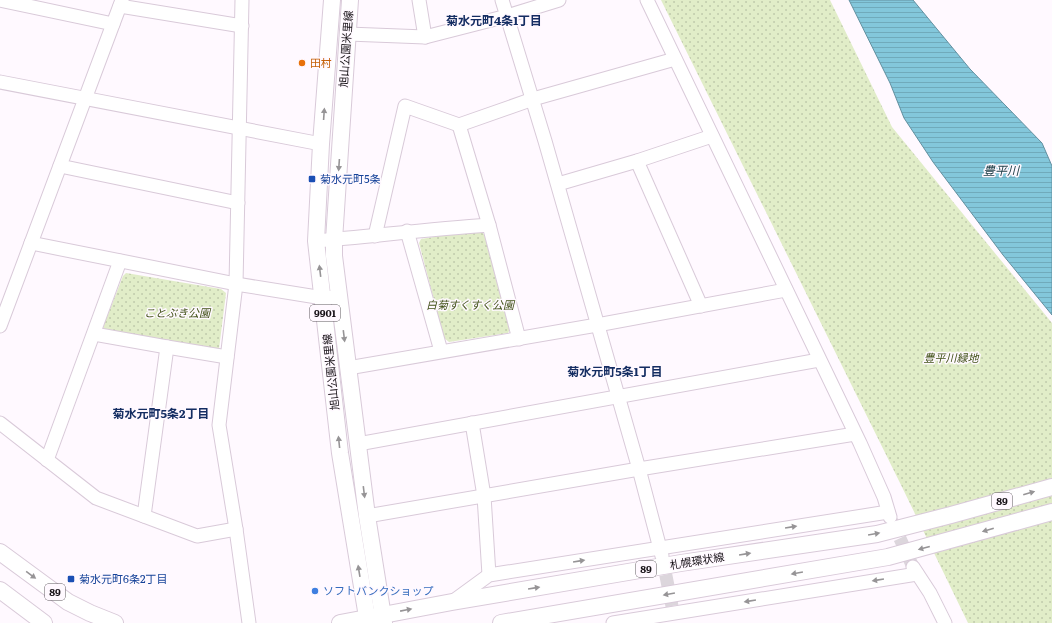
<svg xmlns="http://www.w3.org/2000/svg" width="1052" height="623" viewBox="0 0 1052 623" font-family="Literata,'Noto Sans JP',serif">
  <defs>
    <pattern id="park-dots" width="8" height="8" patternUnits="userSpaceOnUse"><rect width="8" height="8" fill="#e1edc8"/><path d="M2 2h.1M6 6h.1" fill="none" stroke="#c0caab" stroke-width="1.8" stroke-linecap="round"/></pattern>
    <pattern id="water-rules" width="6" height="5" patternUnits="userSpaceOnUse"><rect width="6" height="5" fill="#83c7db"/><path d="M0 2.5h6" fill="none" stroke="#70aabb"/></pattern>
  </defs>
  <rect width="100%" height="100%" fill="#fff9ff"/>
  <g fill="url(#park-dots)">
    <polygon points="661,0 830,0 892,127 1052,323 1052,623 968,623 902,487"/>
    <polygon points="477,230 484,234 511,327 508,333 449,342 444,338 419,243 421,239"/>
    <polygon points="126,273 221,289 226,293 219,349 105,332 103,327 123,276"/>
  </g>
  <polygon fill="url(#water-rules)" stroke="#6290a0" points="849,0 913,0 970,69 1042,143 1052,166 1052,315 1003,255 933,162 904,118 890,83"/>
  <g fill="none" stroke-linecap="round" stroke-linejoin="round">
    <g stroke="#dcd6dc" stroke-width="13" stroke-dasharray="13 6" stroke-linecap="butt">
      <polyline points="892,521 913,567"/>
      <polyline points="662,556 672,606"/>
    </g>
    <defs>
      <g id="minor">
        <polyline points="0,0 113,24"/>
        <polyline points="242,0 236,284 219,425 236,529 249,623"/>
        <polyline points="419,0 425,37"/>
        <polyline points="502,0 545,141 639,469 662,556"/>
        <polyline points="647,0 860,443 884,497 890,517"/>
        <polyline points="120,6 242,26"/>
        <polyline points="348,34 425,37 507,16 559,0"/>
        <polyline points="0,82 321,144"/>
        <polyline points="637,161 701,306"/>
        <polyline points="60,166 238,203"/>
        <polyline points="558,184 637,161 712,136"/>
        <polyline points="407,231 441,351"/>
        <polyline points="375,236 405,106 459,125"/>
        <path d="M316,241C374,236 431,229 489,225"/>
        <polyline points="31,243 236,284 323,298 339,297"/>
        <polyline points="0,326 122,0"/>
        <polyline points="94,334 167,347 144,516"/>
        <polyline points="519,339 489,225 459,125 533,99 675,59"/>
        <polyline points="167,347 227,357"/>
        <polyline points="348,368 597,325 786,290"/>
        <polyline points="0,423 96,498 197,536 236,529"/>
        <polyline points="472,423 484,496 489,575"/>
        <polyline points="358,444 819,360"/>
        <polyline points="47,460 120,261"/>
        <polyline points="367,516 639,469 855,434"/>
        <polyline points="913,567 930,593 945,623"/>
        <polyline points="452,602 489,575 888,512"/>
        <polyline points="613,623 917,574"/>
      </g>
      <g id="major">
        <polyline points="332,0 321,144 316,241 340,453 368,623"/>
        <polyline points="350,0 334,240 334,256 367,516 384,623"/>
        <polyline points="0,552 68,602 90,613 115,623"/>
        <polyline points="0,590 44,623"/>
        <polyline points="340,623 452,602 681,563 877,534 951,515 1052,487"/>
        <polyline points="501,623 888,557 1052,512"/>
      </g>
    </defs>
    <use href="#minor" stroke="#d9cad9" stroke-width="15"/>
    <use href="#major" stroke="#d9cad9" stroke-width="18"/>
    <use href="#minor" stroke="#fff" stroke-width="13"/>
    <use href="#major" stroke="#fff" stroke-width="16"/>
  </g>
  <defs><path id="oneway-solid" d="M-6-.8H1V-3.2L6.5 0L1 3.2V.8H-6Z"/></defs>
  <g fill="#969496">
    <use href="#oneway-solid" transform="translate(324 114) rotate(-86)"/>
    <use href="#oneway-solid" transform="translate(339 165) rotate(94)"/>
    <use href="#oneway-solid" transform="translate(320 271) rotate(-97)"/>
    <use href="#oneway-solid" transform="translate(344 336) rotate(83)"/>
    <use href="#oneway-solid" transform="translate(339 442) rotate(-96)"/>
    <use href="#oneway-solid" transform="translate(364 492) rotate(83)"/>
    <use href="#oneway-solid" transform="translate(1029 493) rotate(-16)"/>
    <use href="#oneway-solid" transform="translate(791 527) rotate(-9)"/>
    <use href="#oneway-solid" transform="translate(988 530) rotate(164)"/>
    <use href="#oneway-solid" transform="translate(874 534) rotate(-10)"/>
    <use href="#oneway-solid" transform="translate(924 548) rotate(165)"/>
    <use href="#oneway-solid" transform="translate(745 554) rotate(-9)"/>
    <use href="#oneway-solid" transform="translate(579 561) rotate(-9)"/>
    <use href="#oneway-solid" transform="translate(359 571) rotate(-99)"/>
    <use href="#oneway-solid" transform="translate(797 573) rotate(170)"/>
    <use href="#oneway-solid" transform="translate(31 575) rotate(36)"/>
    <use href="#oneway-solid" transform="translate(878 580) rotate(171)"/>
    <use href="#oneway-solid" transform="translate(534 588) rotate(-9)"/>
    <use href="#oneway-solid" transform="translate(669 594) rotate(170)"/>
    <use href="#oneway-solid" transform="translate(750 601) rotate(171)"/>
    <use href="#oneway-solid" transform="translate(406 610) rotate(-11)"/>
  </g>
  <circle fill="#e8710a" stroke="#fff9ff" stroke-width="1.5" cx="302" cy="63" r="4"/>
  <g fill="#1a4fb4" stroke="#fff9ff" stroke-width="1.5">
    <rect x="308" y="175" width="8" height="8" rx="2"/>
    <rect x="67" y="575" width="8" height="8" rx="2"/>
  </g>
  <circle fill="#3f7fe0" stroke="#fff9ff" stroke-width="1.5" cx="315" cy="591" r="4"/>
  <g text-anchor="middle" stroke-width="3" stroke-linejoin="round" paint-order="stroke">
    <g fill="#fff9ff" stroke="#5c575c" stroke-width="1">
      <rect x="310" y="305" width="30" height="16" rx="3"/>
      <rect x="992" y="493" width="20" height="16" rx="3"/>
      <rect x="636" y="561" width="20" height="16" rx="3"/>
      <rect x="45" y="584" width="20" height="16" rx="3"/>
    </g>
    <g font-size="10" font-weight="bold" fill="#161116">
      <text x="325" y="317">9901</text>
      <text x="1002" y="505">89</text>
      <text x="646" y="573">89</text>
      <text x="55" y="596">89</text>
    </g>
    <g font-size="11" fill="#161116" stroke="#fff9ff">
      <text transform="translate(346 49) rotate(-86)" y="4">旭山公園米里線</text>
      <text transform="translate(331 372) rotate(-96)" y="4">旭山公園米里線</text>
      <text transform="translate(697 561) rotate(-9)" y="4">札幌環状線</text>
    </g>
    <g font-size="11" fill="#c56008" stroke="#fff9ff" text-anchor="start">
      <text x="310" y="67">田村</text>
    </g>
    <g font-size="11" fill="#164399" stroke="#fff9ff" text-anchor="start">
      <text x="320" y="183">菊水元町5条</text>
      <text x="79" y="583">菊水元町6条2丁目</text>
    </g>
    <g font-size="11" font-style="italic" fill="#43531a" stroke="#fff9ff">
      <text x="470" y="309">白菊すくすく公園</text>
      <text x="177" y="317">ことぶき公園</text>
      <text x="951" y="362">豊平川緑地</text>
    </g>
    <g font-size="11" fill="#366cbe" stroke="#fff9ff" text-anchor="start">
      <text x="323" y="595">ソフトバンクショップ</text>
    </g>
    <g font-size="12" font-weight="bold" fill="#142d62" stroke="#fff9ff">
      <text x="494" y="25">菊水元町4条1丁目</text>
      <text x="615" y="376">菊水元町5条1丁目</text>
      <text x="161" y="418">菊水元町5条2丁目</text>
    </g>
    <g font-size="12" font-style="italic" fill="#193a43" stroke="#fff9ff">
      <text x="1001" y="175">豊平川</text>
    </g>
  </g>
</svg>
